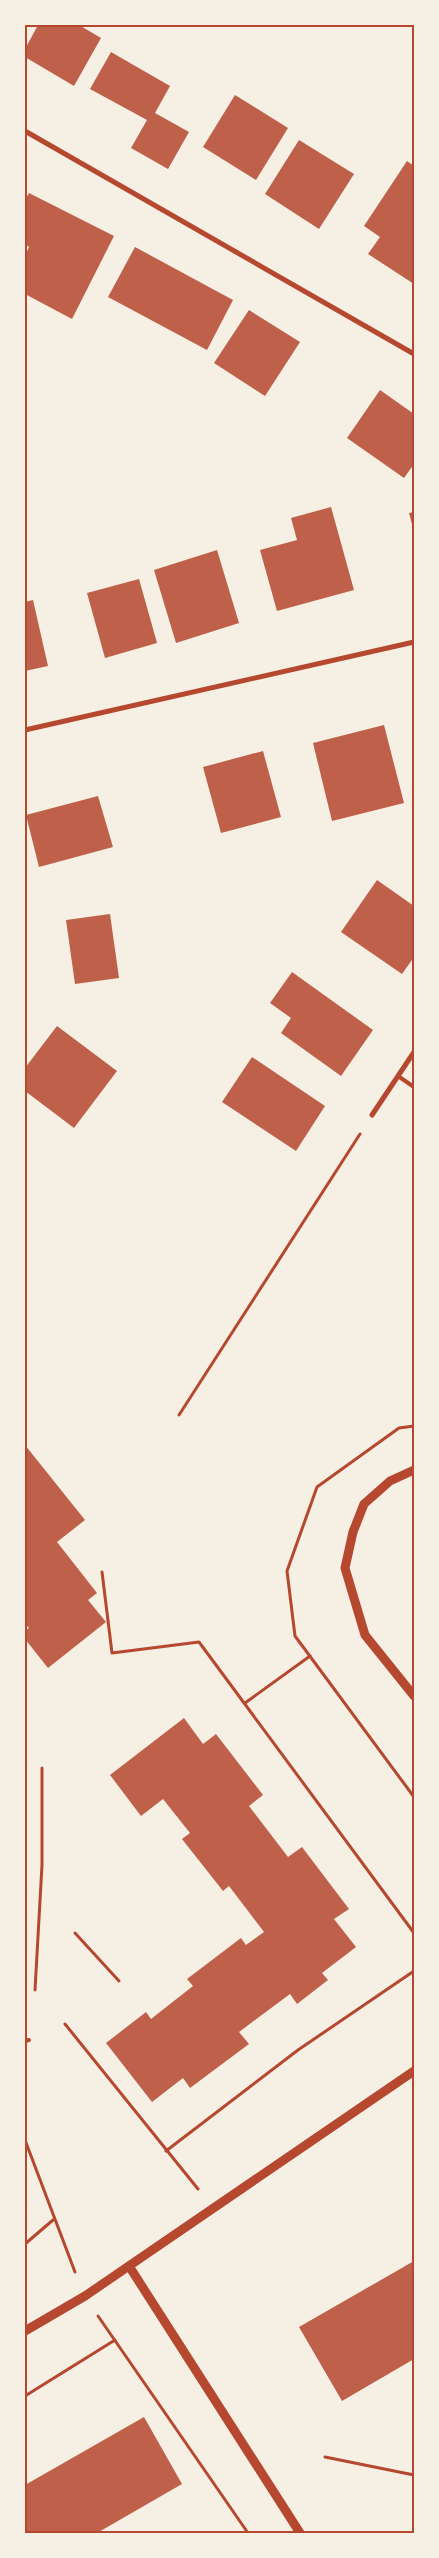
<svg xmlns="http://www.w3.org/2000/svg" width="439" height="2558" viewBox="0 0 439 2558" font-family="'Fira Sans Condensed',sans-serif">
  <rect width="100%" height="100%" fill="#f6efe4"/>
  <g fill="#bf614a">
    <polygon points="38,25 79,25 101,38 74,86 25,57 25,49"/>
    <polygon points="111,52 170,86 155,113 189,132 168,169 131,148 147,120 90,89"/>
    <polygon points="235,95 288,128 256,180 203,147"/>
    <polygon points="299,140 354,174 319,229 265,194"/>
    <polygon points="407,161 414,166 414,284 368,254 380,237 364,226"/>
    <polygon points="29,193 114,236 72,319 25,294 25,256 29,247 25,244 25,200"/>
    <polygon points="135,247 233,300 207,350 108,297"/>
    <polygon points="249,310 300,342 265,396 214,363"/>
    <polygon points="380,390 414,414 414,464 404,478 347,438"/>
    <polygon points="331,507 354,590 277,611 260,550 297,540 291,518"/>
    <polygon points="414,512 414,528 413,528 409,513"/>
    <polygon points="217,550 239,623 176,643 154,570"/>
    <polygon points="139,579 157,643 105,658 87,593"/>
    <polygon points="33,600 48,666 25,671 25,602"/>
    <polygon points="384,725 404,803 332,821 313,743"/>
    <polygon points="263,751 281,817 221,833 203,767"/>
    <polygon points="98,796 113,847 39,867 26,815"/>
    <polygon points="377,880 414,906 414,957 402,974 341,932"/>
    <polygon points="110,914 119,978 75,984 66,920"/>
    <polygon points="292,972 373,1030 341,1076 281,1033 291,1018 270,1003"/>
    <polygon points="57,1026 117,1071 74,1128 25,1091 25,1068"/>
    <polygon points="252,1057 325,1106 296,1151 222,1102"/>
    <polygon points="25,1445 85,1520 57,1542 97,1593 88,1600 106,1622 48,1668 25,1639 25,1631 29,1628 25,1624"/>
    <polygon points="184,1718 203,1744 216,1734 263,1795 249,1806 288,1857 302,1847 349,1909 334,1919 356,1947 322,1973 328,1980 297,2004 290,1994 239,2032 249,2044 190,2088 183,2078 152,2102 106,2043 146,2012 151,2019 193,1986 187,1979 241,1938 246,1945 264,1932 229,1886 223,1891 182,1839 190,1833 163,1799 141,1816 110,1775"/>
    <polygon points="414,2261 414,2359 342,2401 299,2327"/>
    <polygon points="144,2417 182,2484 97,2533 25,2533 25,2485"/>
  </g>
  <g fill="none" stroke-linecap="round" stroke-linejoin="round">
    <g stroke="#b5482f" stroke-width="3">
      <polyline points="179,1415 360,1134"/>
      <polyline points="414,1426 399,1428 317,1487 287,1571 295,1636 414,1797"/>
      <polyline points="102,1572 112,1653 199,1642 414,1933"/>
      <polyline points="245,1703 310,1656"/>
      <polyline points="75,1933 119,1981"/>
      <polyline points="35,1990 42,1865 42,1768"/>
      <polyline points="65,2024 198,2189"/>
      <polyline points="25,2140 75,2272"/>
      <polyline points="166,2151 298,2050 414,1971"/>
      <polyline points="25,2244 53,2220"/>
      <polyline points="98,2316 248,2533"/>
      <polyline points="25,2396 115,2340"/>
      <polyline points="325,2457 414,2475"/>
    </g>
    <g stroke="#b5482f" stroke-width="4">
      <polyline points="398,1076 414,1087"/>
      <polyline points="25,2041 29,2040"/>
    </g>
    <g stroke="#b5482f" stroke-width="5">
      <polyline points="25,131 414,354"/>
      <polyline points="25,730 414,642"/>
      <polyline points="372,1115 414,1052"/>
    </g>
    <g stroke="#b5482f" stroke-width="9">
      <polyline points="414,1470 390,1481 364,1504 353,1532 345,1568 365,1635 414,1696"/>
      <polyline points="129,2266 300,2533"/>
      <polyline points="25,2331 85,2296 414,2071"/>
    </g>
  </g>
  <rect width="439" height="2558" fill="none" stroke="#f6efe4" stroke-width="52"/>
  <rect x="26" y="26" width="387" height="2506" fill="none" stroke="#b5482f" stroke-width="2"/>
</svg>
